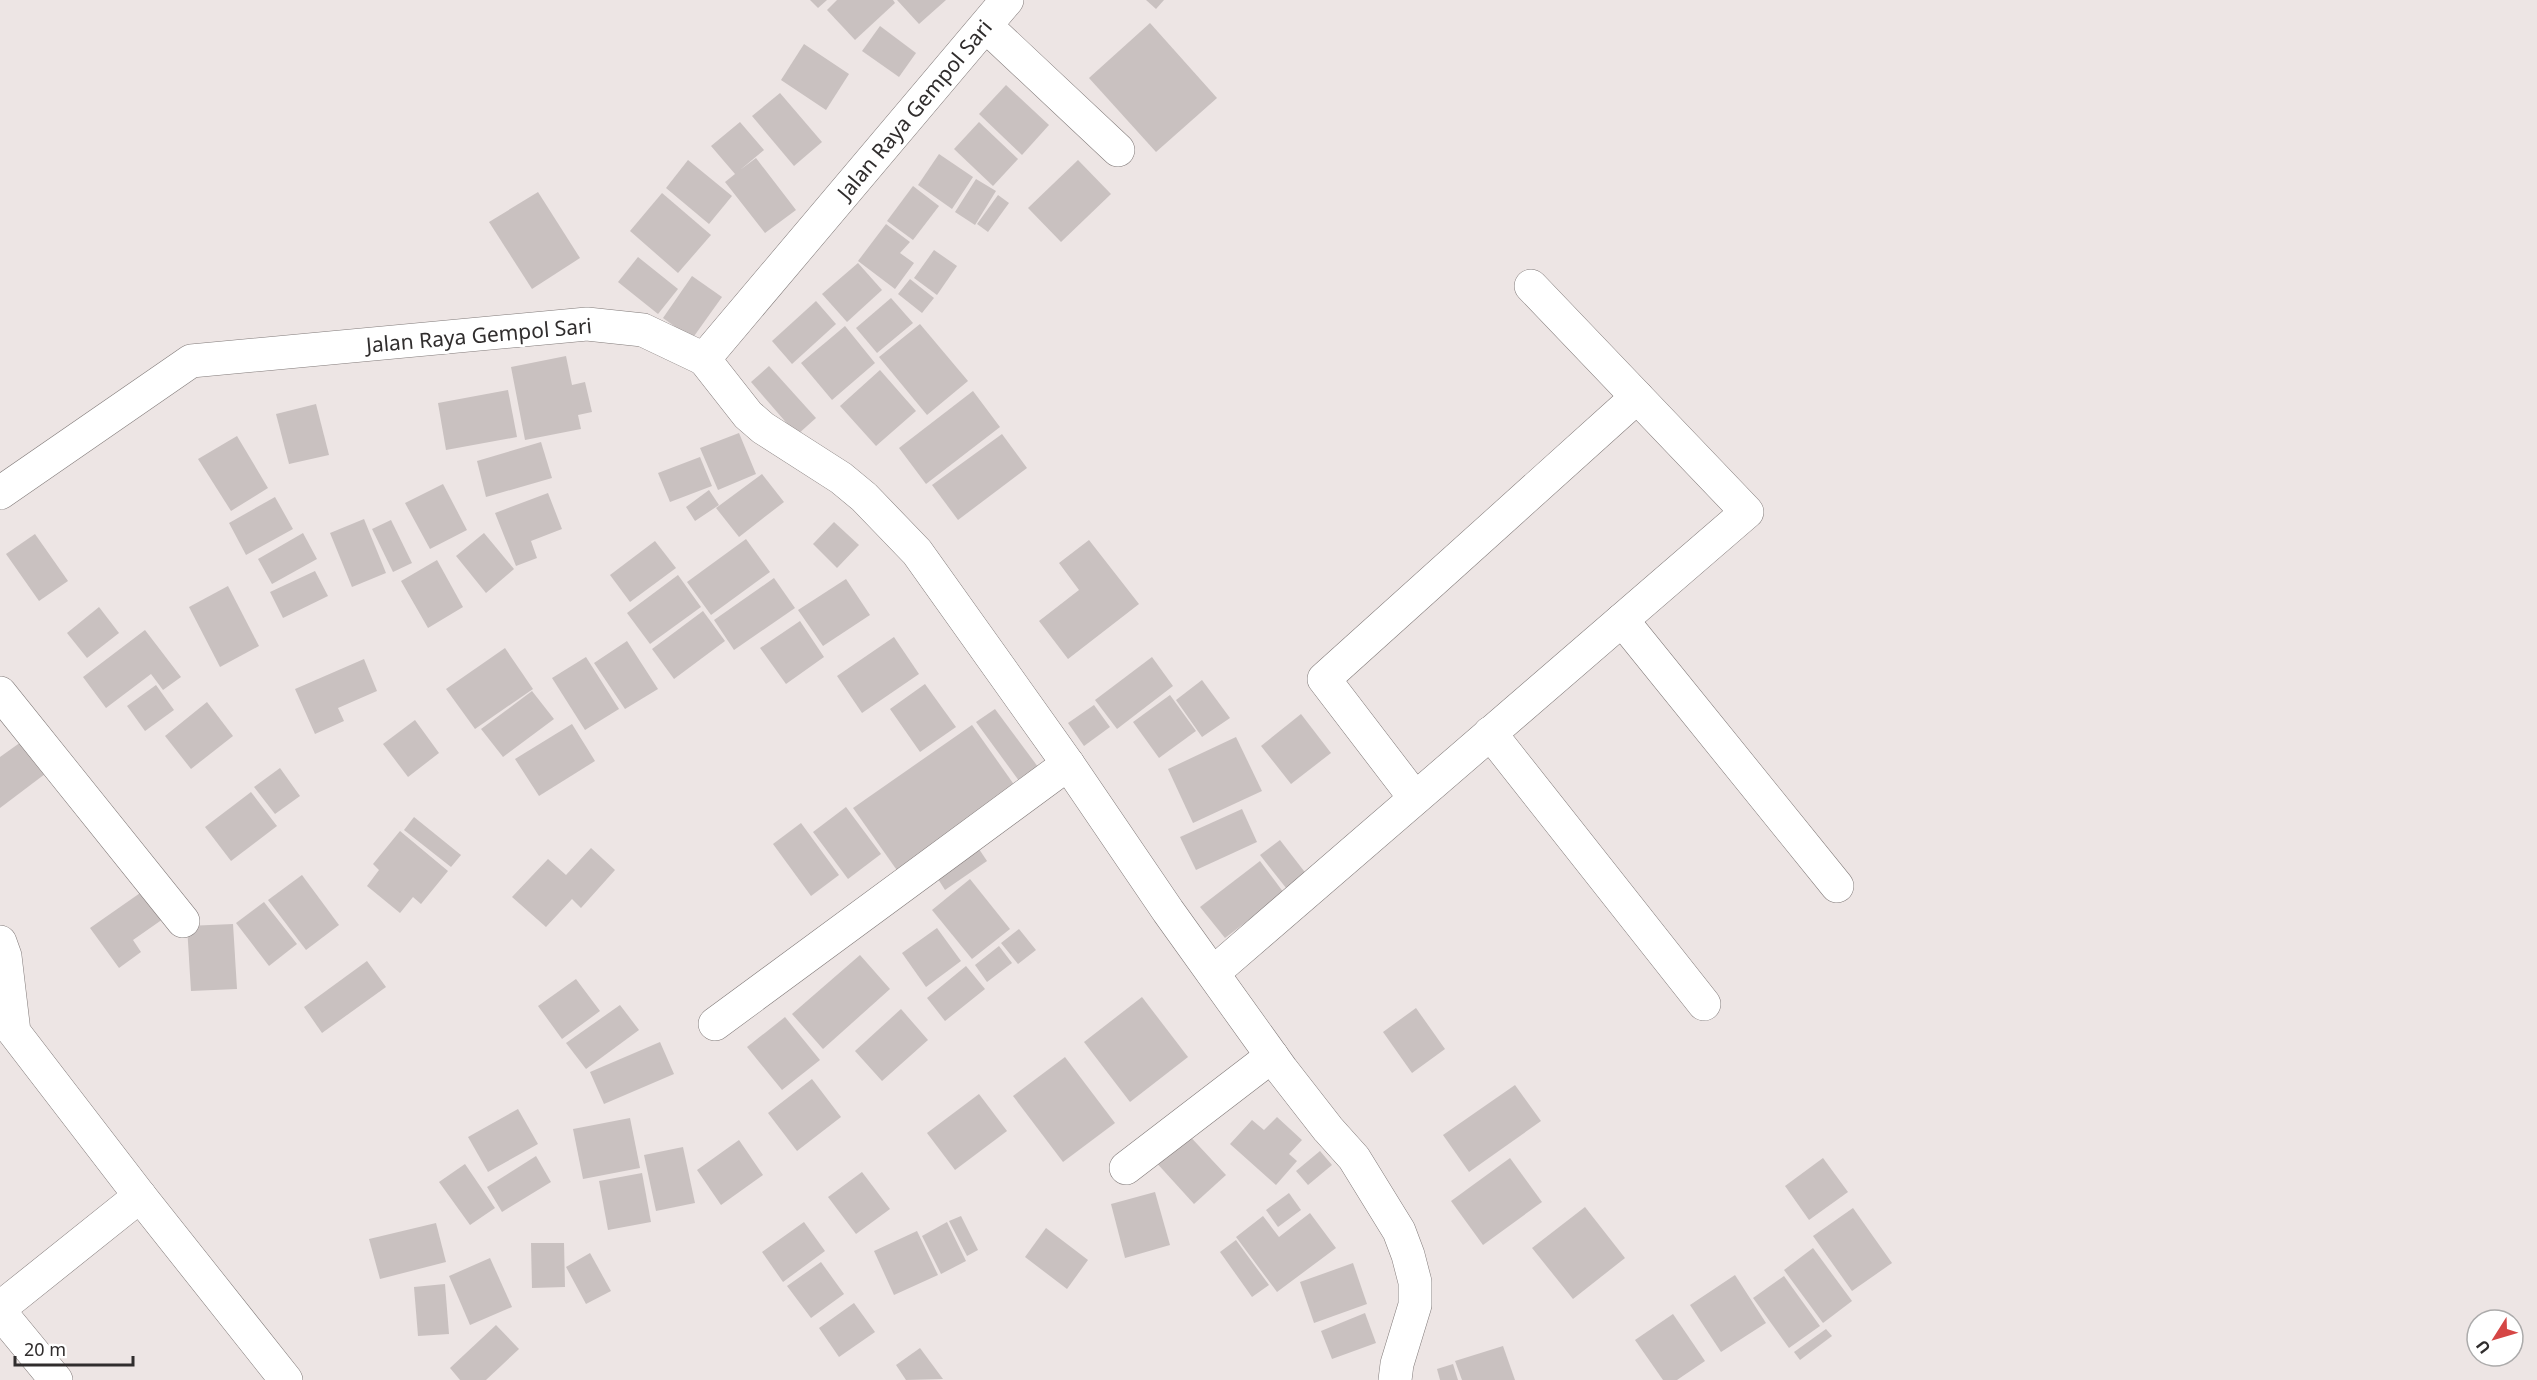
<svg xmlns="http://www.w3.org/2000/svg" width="2537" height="1380" viewBox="0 0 2537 1380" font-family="'Noto Sans',sans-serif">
  <rect width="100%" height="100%" fill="#ede5e4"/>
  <g fill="#c9c1c0">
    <polygon points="810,0 827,0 818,8"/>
    <polygon points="837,0 893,0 895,3 855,40 827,10"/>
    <polygon points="897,0 946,0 919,24"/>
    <polygon points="1146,0 1164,0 1156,9"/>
    <polygon points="1150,23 1217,98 1156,152 1089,78"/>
    <polygon points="880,26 916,53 899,77 862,51"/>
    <polygon points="804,44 849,74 826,110 781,80"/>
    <polygon points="1006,85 1049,125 1022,155 979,114"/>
    <polygon points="780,93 822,142 794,166 752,116"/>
    <polygon points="740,122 764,150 740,170 756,158 796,210 765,233 725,182 735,174 711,146"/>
    <polygon points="979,122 1018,159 993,186 954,149"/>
    <polygon points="939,154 973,177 952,209 918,185"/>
    <polygon points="688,160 732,196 709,224 666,188"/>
    <polygon points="1078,160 1111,194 1061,242 1028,208"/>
    <polygon points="976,179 996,191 975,225 955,212"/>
    <polygon points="913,186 939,206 913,240 887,221"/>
    <polygon points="538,192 580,258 532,289 489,222"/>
    <polygon points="662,193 711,235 678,273 630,231"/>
    <polygon points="998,195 1009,203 988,232 977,224"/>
    <polygon points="886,224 910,242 900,253 914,263 895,289 858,261"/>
    <polygon points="934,250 957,266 937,295 914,278"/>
    <polygon points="638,257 678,289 658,314 618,282"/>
    <polygon points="858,263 882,290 847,322 822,294"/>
    <polygon points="692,276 722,297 692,339 663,318"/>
    <polygon points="910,279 934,298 922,313 898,294"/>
    <polygon points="891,298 913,323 877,353 856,328"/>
    <polygon points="816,301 836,324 792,364 772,341"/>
    <polygon points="920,324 968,381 927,415 879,357"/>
    <polygon points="845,326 875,363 832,400 801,363"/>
    <polygon points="566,356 572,385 585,382 592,412 578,415 581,429 525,440 511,367"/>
    <polygon points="769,366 816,418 797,435 751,382"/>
    <polygon points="880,370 916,411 876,446 840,406"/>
    <polygon points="508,390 517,437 446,450 438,403"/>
    <polygon points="973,391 1000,427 926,484 899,448"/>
    <polygon points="316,404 329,455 289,464 276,414"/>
    <polygon points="739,433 756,474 718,490 700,448"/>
    <polygon points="1002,434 1027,468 958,520 932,485"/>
    <polygon points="237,436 268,488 231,511 198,459"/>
    <polygon points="541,442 552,478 486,497 477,461"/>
    <polygon points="700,457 712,486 670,502 658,473"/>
    <polygon points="762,474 784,502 739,537 716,508"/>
    <polygon points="443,484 467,530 430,549 405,503"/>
    <polygon points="709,490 719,505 695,521 686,507"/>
    <polygon points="548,493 562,529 531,541 537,558 516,566 495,513"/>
    <polygon points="275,497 293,529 246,555 229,523"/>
    <polygon points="364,519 386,573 352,587 330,533"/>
    <polygon points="391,520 412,563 393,572 372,529"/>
    <polygon points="834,522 859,545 837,568 813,544"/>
    <polygon points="303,533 317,559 272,584 258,559"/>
    <polygon points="484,533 514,569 486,593 456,556"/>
    <polygon points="35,534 68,581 39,601 6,554"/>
    <polygon points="746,539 770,572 711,615 687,582"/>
    <polygon points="1089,540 1139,604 1068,659 1039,621 1079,590 1059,563"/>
    <polygon points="655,541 676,568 630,602 610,575"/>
    <polygon points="437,560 463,607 428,628 401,581"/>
    <polygon points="315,571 328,596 283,618 270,592"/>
    <polygon points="678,575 701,607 650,644 627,613"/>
    <polygon points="774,578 795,608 734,650 714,620"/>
    <polygon points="846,579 870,615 823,646 798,610"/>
    <polygon points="228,586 259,646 220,667 189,607"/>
    <polygon points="99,607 119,633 87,658 67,633"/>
    <polygon points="703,611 725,641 674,679 652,649"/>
    <polygon points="800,621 824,657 786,684 760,648"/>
    <polygon points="145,630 181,677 163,690 151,674 106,708 83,677"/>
    <polygon points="894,637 919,674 862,713 837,676"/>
    <polygon points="627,641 658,689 625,709 594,663"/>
    <polygon points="505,648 533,689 475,729 446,689"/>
    <polygon points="586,657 619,709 585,730 552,678"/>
    <polygon points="1152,657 1173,686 1117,729 1095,700"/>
    <polygon points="364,659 377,691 338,708 344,721 315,734 295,689"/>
    <polygon points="1202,680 1230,718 1202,737 1176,700"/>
    <polygon points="925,684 956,727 920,752 890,709"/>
    <polygon points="156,685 174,710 145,731 127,706"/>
    <polygon points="532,691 554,719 503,757 481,729"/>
    <polygon points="1170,695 1196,731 1159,758 1133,722"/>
    <polygon points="207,702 233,736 191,769 165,736"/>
    <polygon points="1094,705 1110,727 1084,746 1068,723"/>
    <polygon points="995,709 1044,775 1025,789 976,722"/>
    <polygon points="1301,714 1331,753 1291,784 1261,746"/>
    <polygon points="415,720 439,753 408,777 383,744"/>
    <polygon points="572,724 595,761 539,796 515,759"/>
    <polygon points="972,725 1020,793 901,876 853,808"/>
    <polygon points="1236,737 1262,791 1193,823 1168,769"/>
    <polygon points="21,742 45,774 0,808 0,757"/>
    <polygon points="280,768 300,796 275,814 254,787"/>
    <polygon points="251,792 277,826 231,861 205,827"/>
    <polygon points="846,807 881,854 848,879 813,832"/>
    <polygon points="1242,809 1257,842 1196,870 1180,837"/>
    <polygon points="414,817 461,855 451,867 404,830"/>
    <polygon points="801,823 839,875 811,896 773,844"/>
    <polygon points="400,831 448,871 421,904 413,897 400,913 367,886 379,870 373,864"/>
    <polygon points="1280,840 1314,884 1294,898 1260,855"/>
    <polygon points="591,848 615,870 581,908 572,899 546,927 512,897 548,859 566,875"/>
    <polygon points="979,849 987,861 945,890 938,879"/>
    <polygon points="1260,861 1284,893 1225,938 1200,907"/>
    <polygon points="302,875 339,925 306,950 268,900"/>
    <polygon points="970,879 1010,929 972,959 932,910"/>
    <polygon points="143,891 163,919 133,940 141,952 119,968 90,928"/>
    <polygon points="264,902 297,944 269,966 236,923"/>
    <polygon points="233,924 237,989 191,991 187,926"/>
    <polygon points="937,928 961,961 926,987 902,953"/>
    <polygon points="1019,929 1036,950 1018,964 1001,943"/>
    <polygon points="999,946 1012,963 987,982 975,965"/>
    <polygon points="860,955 890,989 823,1049 792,1014"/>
    <polygon points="367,961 386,987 322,1033 304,1007"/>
    <polygon points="966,966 985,989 945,1021 927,998"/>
    <polygon points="576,979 600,1011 562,1039 538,1006"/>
    <polygon points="1142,997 1188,1057 1130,1102 1084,1042"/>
    <polygon points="620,1005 639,1030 586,1069 566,1043"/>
    <polygon points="1416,1008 1445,1049 1412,1073 1383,1032"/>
    <polygon points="901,1009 928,1040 882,1081 855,1051"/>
    <polygon points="785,1017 820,1060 782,1090 747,1047"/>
    <polygon points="660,1042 674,1074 604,1104 590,1072"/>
    <polygon points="1065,1057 1115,1123 1063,1162 1013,1096"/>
    <polygon points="812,1079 841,1117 797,1151 768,1113"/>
    <polygon points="1515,1085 1541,1121 1469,1172 1443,1135"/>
    <polygon points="979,1094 1007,1131 955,1170 927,1133"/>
    <polygon points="518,1109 538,1144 488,1172 468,1137"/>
    <polygon points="1277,1117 1302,1140 1289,1154 1297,1161 1276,1185 1230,1144 1252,1120 1264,1130"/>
    <polygon points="630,1118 640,1168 583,1179 573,1129"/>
    <polygon points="1185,1131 1226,1175 1194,1204 1154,1160"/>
    <polygon points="739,1140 763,1175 721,1205 697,1170"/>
    <polygon points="683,1147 695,1203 656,1211 644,1155"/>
    <polygon points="1320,1151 1332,1165 1308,1185 1296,1171"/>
    <polygon points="536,1156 551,1182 502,1212 487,1187"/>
    <polygon points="1510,1158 1542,1202 1483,1245 1451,1201"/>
    <polygon points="1823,1158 1848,1192 1809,1220 1785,1186"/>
    <polygon points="465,1164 495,1208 470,1225 439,1182"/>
    <polygon points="862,1172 890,1209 856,1234 828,1197"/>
    <polygon points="642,1173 651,1222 608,1230 599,1181"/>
    <polygon points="1155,1192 1170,1245 1125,1258 1111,1204"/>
    <polygon points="1289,1193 1301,1210 1278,1227 1266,1210"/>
    <polygon points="1585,1207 1625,1258 1573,1299 1532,1248"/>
    <polygon points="1853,1208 1892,1263 1852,1291 1813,1236"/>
    <polygon points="1310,1213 1336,1248 1277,1292 1236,1237 1263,1216 1279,1237"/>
    <polygon points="961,1216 978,1250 967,1256 949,1221"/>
    <polygon points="804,1222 825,1251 783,1282 762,1252"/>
    <polygon points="947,1222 966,1261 941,1274 922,1236"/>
    <polygon points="436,1223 446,1262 380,1279 369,1239"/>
    <polygon points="1046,1228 1088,1260 1067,1289 1025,1257"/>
    <polygon points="917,1231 938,1275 894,1295 874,1251"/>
    <polygon points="1236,1240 1269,1285 1252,1297 1220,1252"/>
    <polygon points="531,1243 564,1243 565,1287 532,1288"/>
    <polygon points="1813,1248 1852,1301 1823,1323 1784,1270"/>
    <polygon points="590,1253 611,1291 586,1304 566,1267"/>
    <polygon points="490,1258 512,1307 470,1325 449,1276"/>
    <polygon points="821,1262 844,1294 811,1318 787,1286"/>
    <polygon points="1353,1263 1367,1304 1314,1323 1300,1282"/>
    <polygon points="1735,1275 1766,1323 1721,1352 1690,1305"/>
    <polygon points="1784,1276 1820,1326 1789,1348 1753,1298"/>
    <polygon points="445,1284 449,1334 418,1336 414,1287"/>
    <polygon points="854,1303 875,1332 839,1357 819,1328"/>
    <polygon points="1365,1313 1376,1343 1332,1359 1321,1331"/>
    <polygon points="1673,1314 1705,1361 1677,1380 1663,1380 1635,1340"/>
    <polygon points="496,1325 519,1349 486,1380 460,1380 450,1368"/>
    <polygon points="1826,1329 1832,1336 1800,1360 1794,1352"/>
    <polygon points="1503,1346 1515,1380 1462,1380 1455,1361"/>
    <polygon points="920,1348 943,1379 906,1380 896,1365"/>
    <polygon points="1453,1364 1458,1380 1440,1380 1437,1369"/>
  </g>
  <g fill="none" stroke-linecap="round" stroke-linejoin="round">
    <defs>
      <g id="minor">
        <polyline points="987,27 1118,150"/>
        <polyline points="704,359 748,415 763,428 841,478 864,497 917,552 1068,764 1168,911 1282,1070 1328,1129 1354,1158 1399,1231 1408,1255 1415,1282 1415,1305 1397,1364 1395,1380"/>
        <polyline points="0,493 191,361 587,324 643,330 704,359 1007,0"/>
        <polyline points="1622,620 1837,886"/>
        <polyline points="0,693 183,921"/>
        <polyline points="1490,733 1704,1004"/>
        <polyline points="1415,798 1324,679 1637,397"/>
        <polyline points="0,942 5,956 14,1032 140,1196 0,1308"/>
        <polyline points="1213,973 1747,512 1531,286"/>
        <polyline points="715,1024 1068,764"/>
        <polyline points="1126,1168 1272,1056"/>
        <polyline points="140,1196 286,1380"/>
        <polyline points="0,1312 56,1380"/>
      </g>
    </defs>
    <use href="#minor" stroke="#817a79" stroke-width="34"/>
    <use href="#minor" stroke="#fff" stroke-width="33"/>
  </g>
  <g text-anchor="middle" stroke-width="6" stroke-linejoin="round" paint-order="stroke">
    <g font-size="21" fill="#302d2d" stroke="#fff">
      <text transform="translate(915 110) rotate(-50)" y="7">Jalan Raya Gempol Sari</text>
      <text transform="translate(479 336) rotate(-5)" y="7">Jalan Raya Gempol Sari</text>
    </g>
  </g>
  <g transform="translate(2495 1338) rotate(233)"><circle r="28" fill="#ffffff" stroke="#acabab" stroke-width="1.5"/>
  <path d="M0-4.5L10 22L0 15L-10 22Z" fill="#d54645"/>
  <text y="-9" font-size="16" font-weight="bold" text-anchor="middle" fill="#302d2d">U</text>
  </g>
  <path d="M15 1356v9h118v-9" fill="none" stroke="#302d2d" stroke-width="3"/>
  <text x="24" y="1356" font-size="18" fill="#302d2d" stroke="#ffffff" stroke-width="4.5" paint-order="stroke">20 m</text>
</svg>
